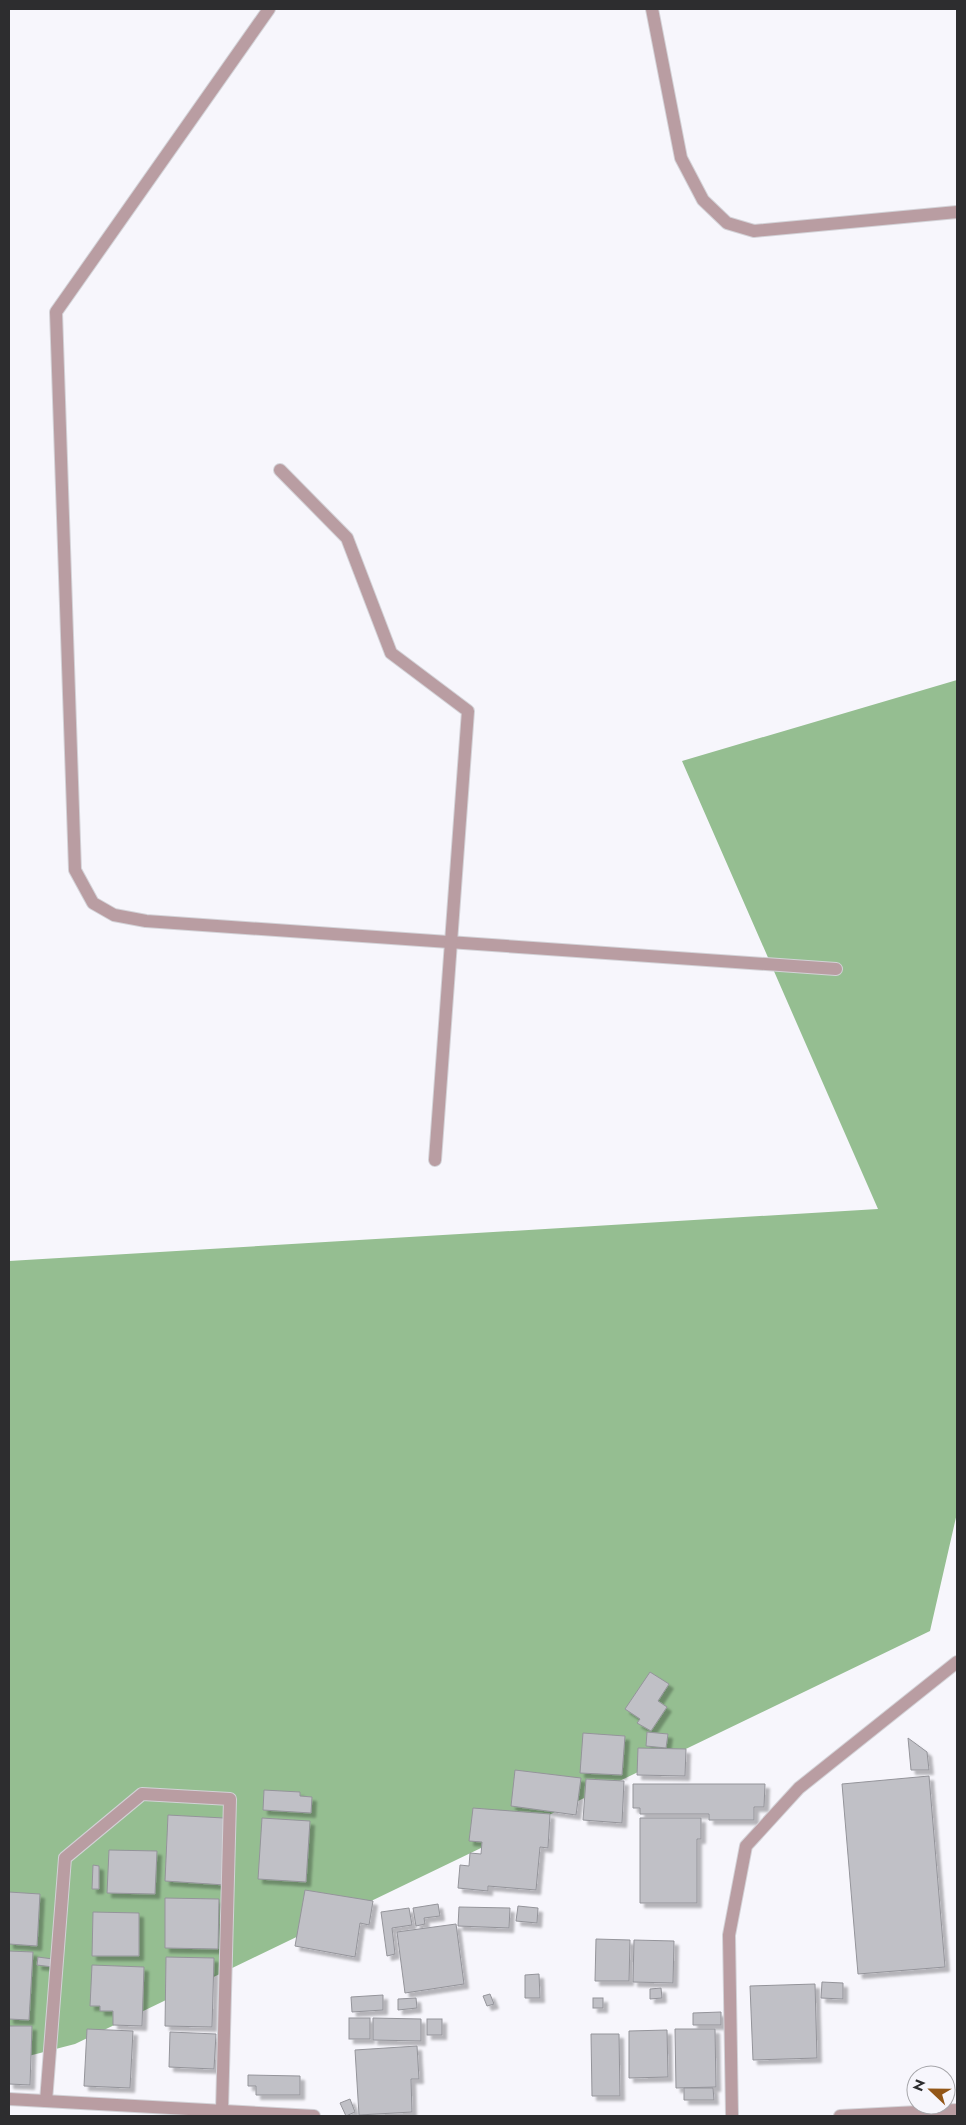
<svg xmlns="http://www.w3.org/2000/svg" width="966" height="2125" viewBox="0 0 966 2125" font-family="Jost,sans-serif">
  <defs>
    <filter id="shadow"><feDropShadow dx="4.5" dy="4.5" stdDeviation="1" flood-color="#0004"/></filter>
  </defs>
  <rect width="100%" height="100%" fill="#f7f6fc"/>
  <polygon fill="#95be91" points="957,680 957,1513 930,1631 75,2044 9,2061 9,1261 878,1209 682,761"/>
  <g fill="#c0c0c6" stroke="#94949a" filter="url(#shadow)">
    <polygon points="650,1672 669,1684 658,1701 667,1707 651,1731 637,1723 640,1719 625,1709"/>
    <polygon points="647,1732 668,1734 666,1748 646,1746"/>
    <polygon points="583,1733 625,1736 622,1775 580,1773"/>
    <polygon points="908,1738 927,1752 929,1770 911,1770"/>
    <polygon points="638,1748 686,1749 685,1776 637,1775"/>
    <polygon points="515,1770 581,1778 576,1815 511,1806"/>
    <polygon points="929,1776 945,1967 858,1974 842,1784"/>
    <polygon points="586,1779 624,1781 622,1823 583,1820"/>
    <polygon points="633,1784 765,1784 764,1807 754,1807 754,1820 709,1820 709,1814 640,1814 640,1808 633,1808"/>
    <polygon points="264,1790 300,1792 300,1796 312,1797 311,1813 263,1810"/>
    <polygon points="473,1808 550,1814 548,1848 540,1847 536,1890 488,1886 488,1891 458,1888 460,1865 469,1866 470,1853 481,1854 482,1842 469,1841"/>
    <polygon points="168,1815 224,1818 225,1885 165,1881"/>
    <polygon points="262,1818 310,1821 306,1882 258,1879"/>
    <polygon points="640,1818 701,1818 701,1839 697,1839 697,1903 640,1903"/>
    <polygon points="109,1850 157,1851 155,1894 107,1893"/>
    <polygon points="93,1865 99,1866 99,1889 92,1889"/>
    <polygon points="305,1890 373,1901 369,1925 360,1923 355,1957 295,1946"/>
    <polygon points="9,1892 40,1894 37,1946 9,1944"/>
    <polygon points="165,1898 219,1899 218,1949 165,1948"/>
    <polygon points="438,1904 440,1916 424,1918 425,1924 416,1926 413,1908"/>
    <polygon points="518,1906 538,1908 537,1923 516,1921"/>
    <polygon points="459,1907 510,1908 509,1928 458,1926"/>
    <polygon points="409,1908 412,1925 392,1928 395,1954 387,1956 381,1912"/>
    <polygon points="93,1912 139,1913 139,1956 92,1956"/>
    <polygon points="456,1924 464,1984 405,1993 397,1932"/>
    <polygon points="596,1939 630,1940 629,1981 595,1981"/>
    <polygon points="634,1940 674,1941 673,1983 633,1982"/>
    <polygon points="9,1951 33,1952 29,2020 9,2019"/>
    <polygon points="38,1957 53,1959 53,1967 37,1965"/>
    <polygon points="166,1957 214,1958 212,2027 165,2026"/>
    <polygon points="92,1965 144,1967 142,2026 113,2025 113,2011 100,2011 100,2006 90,2006"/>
    <polygon points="539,1974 540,1998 525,1998 525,1975"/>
    <polygon points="822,1982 843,1983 843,1999 821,1998"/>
    <polygon points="815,1984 817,2058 753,2060 750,1986"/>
    <polygon points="661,1988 662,1998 650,1999 650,1989"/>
    <polygon points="490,1994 494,2004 487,2006 483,1996"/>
    <polygon points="383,1995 383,2010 352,2012 351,1997"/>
    <polygon points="416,1998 417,2008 398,2010 398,1999"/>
    <rect x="593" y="1998" width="10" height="10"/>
    <polygon points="721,2012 721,2025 693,2025 693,2013"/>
    <rect x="349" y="2018" width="21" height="21"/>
    <polygon points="373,2018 421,2019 421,2041 373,2040"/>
    <rect x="427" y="2019" width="15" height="16"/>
    <polygon points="9,2026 32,2026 30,2085 9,2084"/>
    <polygon points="87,2029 133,2031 130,2088 84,2086"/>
    <polygon points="675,2029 715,2029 716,2087 676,2088"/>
    <polygon points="667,2030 668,2077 629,2078 629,2031"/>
    <polygon points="170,2032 216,2034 214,2069 169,2067"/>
    <polygon points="591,2034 619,2034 620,2096 592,2096"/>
    <polygon points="417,2046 419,2079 411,2079 412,2112 359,2115 355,2050"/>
    <polygon points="248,2075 300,2076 300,2095 256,2095 256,2086 248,2086"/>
    <polygon points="684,2088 713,2088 714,2100 684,2100"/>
    <polygon points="350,2099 355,2112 346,2116 340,2103"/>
  </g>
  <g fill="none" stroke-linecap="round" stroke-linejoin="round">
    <defs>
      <g id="street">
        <polyline points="269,9 56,312 75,870 93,903 114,915 146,921 836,969"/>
        <polyline points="652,9 681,158 703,200 727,223 754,231 957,212"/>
        <polyline points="280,470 347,538 391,653 468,711 435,1160"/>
        <polyline points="9,2099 314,2116"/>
        <polyline points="46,2101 65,1858 142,1794 230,1799 222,2111"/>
        <polyline points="732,2116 729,1935 746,1846 799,1788 957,1662"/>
        <polyline points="840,2116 957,2110"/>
      </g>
    </defs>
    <use href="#street" stroke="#d3d2d7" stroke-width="14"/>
    <use href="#street" stroke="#b99da2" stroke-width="12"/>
  </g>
  <rect width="966" height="2125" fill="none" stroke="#2d2d2f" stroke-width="20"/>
  <g transform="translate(931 2090) rotate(292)"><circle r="24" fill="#f7f6fc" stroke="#a6a6aa"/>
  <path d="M0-4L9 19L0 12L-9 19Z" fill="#935718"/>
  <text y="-8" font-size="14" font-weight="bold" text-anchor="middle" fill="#2d2d2f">N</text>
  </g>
</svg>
